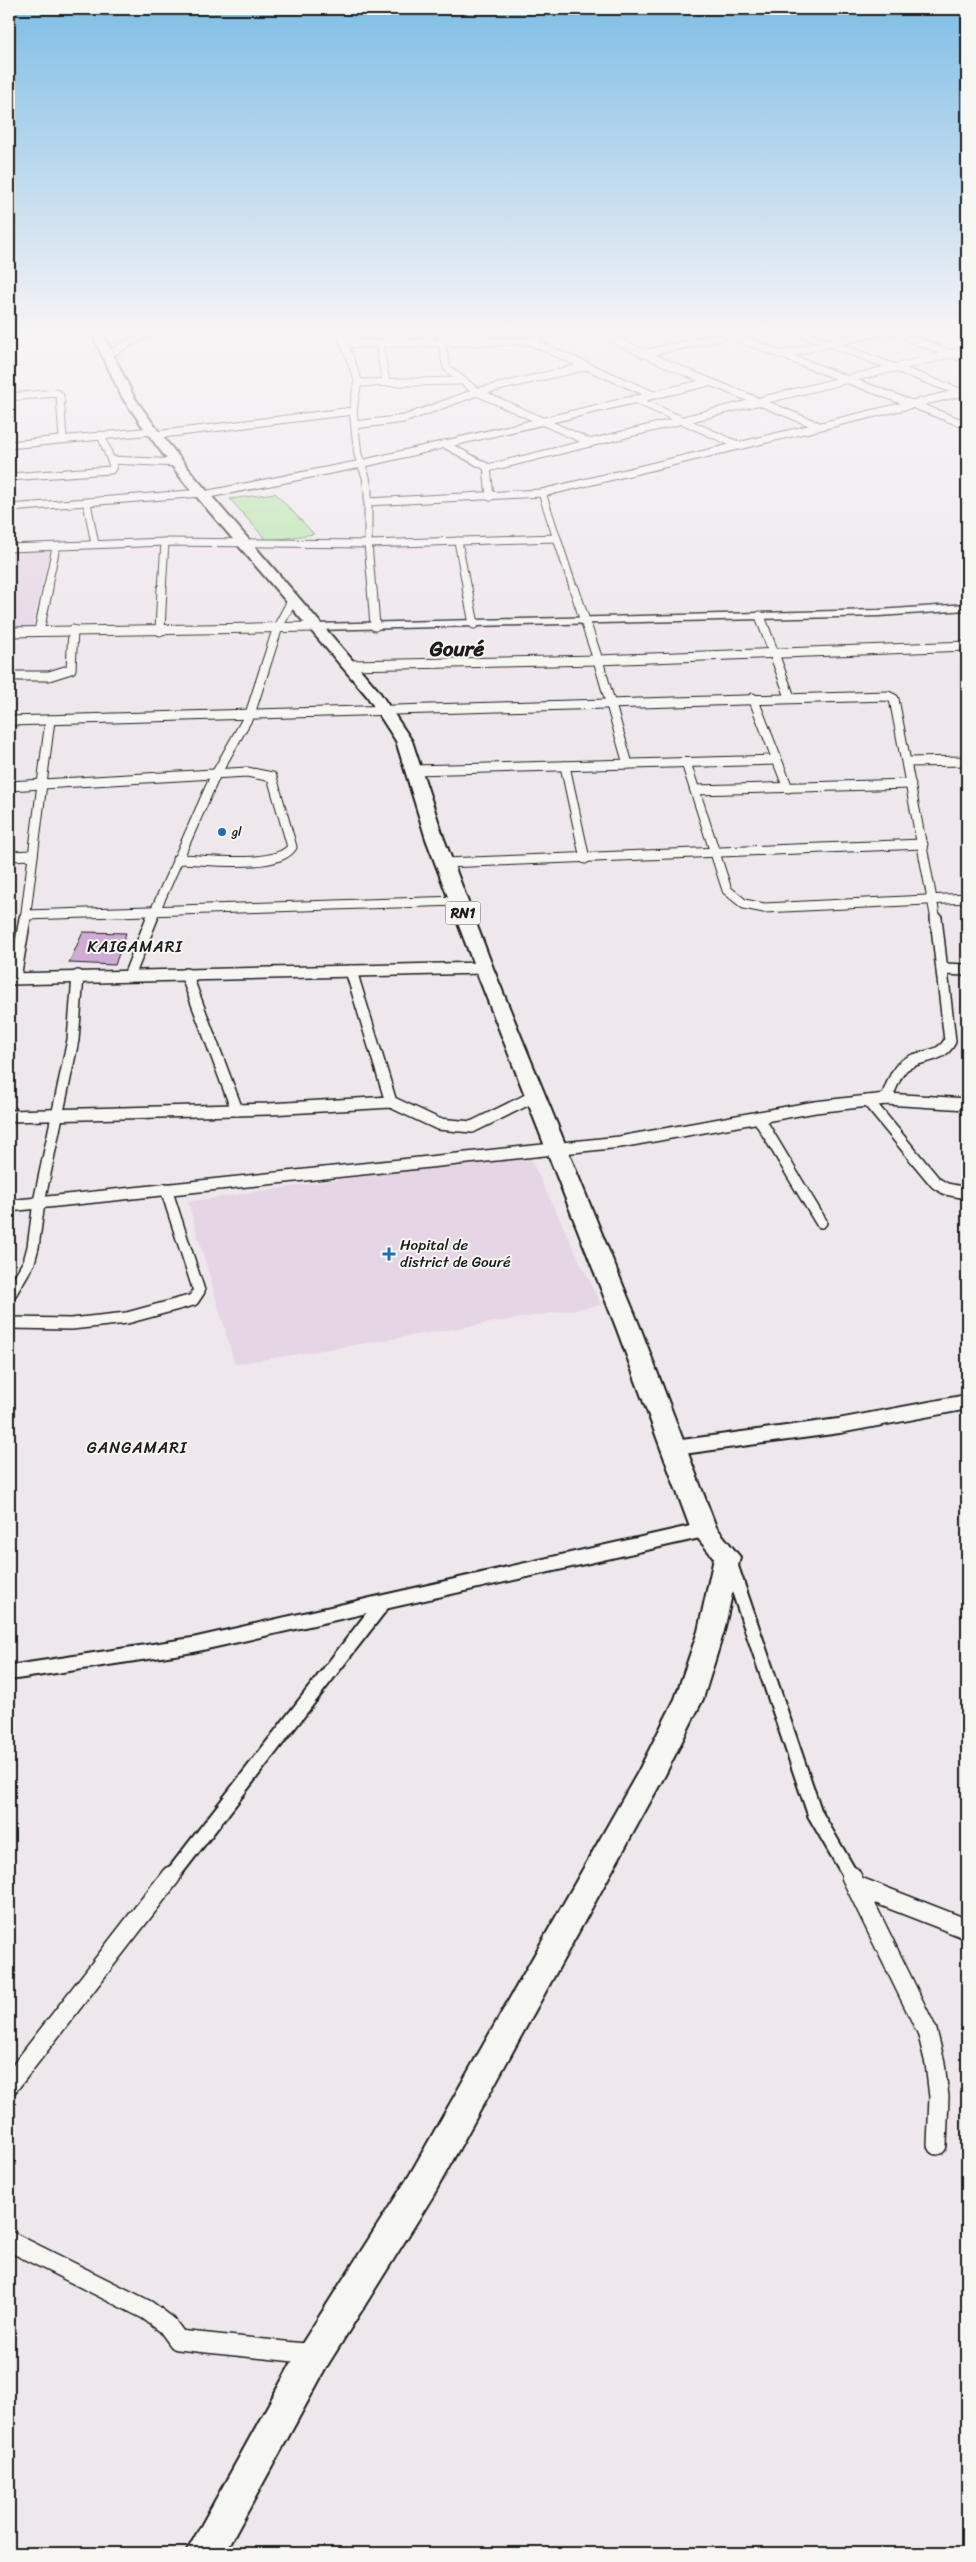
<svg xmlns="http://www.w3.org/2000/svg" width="976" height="2562" viewBox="0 0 976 2562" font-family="Sriracha,sans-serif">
  <rect width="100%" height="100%" fill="#eee7ec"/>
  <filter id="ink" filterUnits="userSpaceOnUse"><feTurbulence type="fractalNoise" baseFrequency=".02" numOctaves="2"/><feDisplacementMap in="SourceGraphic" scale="10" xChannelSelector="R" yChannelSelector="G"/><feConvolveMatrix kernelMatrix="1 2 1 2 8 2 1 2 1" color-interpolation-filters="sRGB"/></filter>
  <g filter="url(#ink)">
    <g fill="#e5d5e5">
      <polygon points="50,551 32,628 9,629 9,552"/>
      <polygon points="527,1152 601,1305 235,1364 188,1202"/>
    </g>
    <polygon fill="#b2e4a4" stroke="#678060" points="275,493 314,534 267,541 230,499"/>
    <polygon fill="#cfabd5" stroke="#1c1c1c" points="83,932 126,933 115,965 69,963"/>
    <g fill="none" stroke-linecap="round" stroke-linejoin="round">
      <defs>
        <g id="street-far4">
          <polyline points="339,330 358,380 353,411 358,455 366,477 368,491 368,544 372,590"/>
          <polyline points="439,330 447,368 477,392 591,443"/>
          <polyline points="535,330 538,335 536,344 653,395"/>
          <polyline points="592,330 688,373 819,426"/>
          <polyline points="794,330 960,392"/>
          <polyline points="888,330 967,360"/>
          <polyline points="730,335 967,425"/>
          <polyline points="344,344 535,341"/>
          <polyline points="379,344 386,382"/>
          <polyline points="642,354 751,330"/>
          <polyline points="107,355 154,330"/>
          <polyline points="780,355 887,330"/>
          <polyline points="358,383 462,381"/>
          <polyline points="9,397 57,393 60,396 63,439"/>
          <polyline points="634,399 740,446"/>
          <polyline points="355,425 404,419 477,392 587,366"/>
          <polyline points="155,435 353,411"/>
          <polyline points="444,444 487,467 490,497"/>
          <polyline points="9,445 152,431"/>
          <polyline points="111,460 178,463"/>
          <polyline points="488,468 967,350"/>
          <polyline points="9,477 111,470 113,466 101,435"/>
          <polyline points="542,493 574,590"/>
          <polyline points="204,495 361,464 709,382"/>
          <polyline points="368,502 542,493 967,391"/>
          <polyline points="87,503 95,544"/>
          <polyline points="9,508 202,493"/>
          <polyline points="458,541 467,590"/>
          <polyline points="9,548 165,542 368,544 557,538"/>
          <polyline points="47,590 56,547"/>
          <polyline points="162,590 165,542"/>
        </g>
        <g id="street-far3">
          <polyline points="372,588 375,626"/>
          <polyline points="467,588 474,624"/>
          <polyline points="574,588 598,660 628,764"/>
          <polyline points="760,616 790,697"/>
          <polyline points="39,631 48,588"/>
          <polyline points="160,631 162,588"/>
          <polyline points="9,632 317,627"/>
          <polyline points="349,665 598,660 967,646"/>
          <polyline points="9,676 49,676 71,669 73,630"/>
          <polyline points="753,698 788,788"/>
          <polyline points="9,721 888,696 894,699 936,920"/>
          <polyline points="907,762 967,761"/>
          <polyline points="686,763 727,890 744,904 764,908 967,898"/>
          <polyline points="565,766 585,859"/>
          <polyline points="413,770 776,760"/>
          <path d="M9,786L247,772L272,777L292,847C277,870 203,859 177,859"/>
          <polyline points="695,790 911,784"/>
          <polyline points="9,856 33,855"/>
          <polyline points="444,863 923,844"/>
          <polyline points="26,915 458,901"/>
          <polyline points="25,920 50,720"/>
          <polyline points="151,920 216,774 250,714 278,627 293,599"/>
        </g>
        <g id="street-far2">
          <polyline points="942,969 967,970"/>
          <polyline points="351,971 391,1102"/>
          <polyline points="186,974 237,1110"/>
          <polyline points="129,976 152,918"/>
          <polyline points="15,978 25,918"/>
          <polyline points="9,979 484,968"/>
          <path d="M886,1099C891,1089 894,1075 902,1067C917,1053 940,1061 950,1041L936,918"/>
          <polyline points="868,1101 936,1183 946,1189 967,1193"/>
          <polyline points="9,1116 269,1109 391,1102 438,1124 472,1127 537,1095"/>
          <polyline points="758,1117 821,1222"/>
          <polyline points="9,1206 620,1142 815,1107 886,1099 967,1104"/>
          <polyline points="9,1296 29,1262 33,1247 39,1202 73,1040 78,976"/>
          <polyline points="9,1323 71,1324 127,1318 193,1300 199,1291 166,1189"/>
        </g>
        <g id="street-far1">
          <polyline points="675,1448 839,1426 967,1402"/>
          <polyline points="730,1564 815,1814 852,1878"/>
          <polyline points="9,1673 193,1645 704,1530"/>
          <polyline points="170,1878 383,1603"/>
        </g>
        <g id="street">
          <polyline points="851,1876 927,2031 935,2063 939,2097 937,2145"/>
          <polyline points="857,1886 967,1929"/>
          <polyline points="9,2085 171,1876"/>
          <polyline points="9,2241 147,2310 167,2325 178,2340 314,2354"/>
        </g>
        <polygon id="secondary" points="967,604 967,610 879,616 317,630 311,627 317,624 879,610"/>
        <polygon id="highway" points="90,330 101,330 134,397 159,432 195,477 378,690 412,741 444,839 493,968 640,1327 716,1527 740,1557 724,1631 703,1699 665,1775 433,2196 327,2366 225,2553 186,2553 303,2342 409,2176 638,1772 675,1699 698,1631 714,1558 691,1530 616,1327 475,968 426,839 396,741 367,696 185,483 151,438 122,397"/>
      </defs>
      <use href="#street-far4" stroke="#1c1c1c" stroke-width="9"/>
      <use href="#street-far3" stroke="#1c1c1c" stroke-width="11"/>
      <use href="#street-far2" stroke="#1c1c1c" stroke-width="14"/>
      <use href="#street-far1" stroke="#1c1c1c" stroke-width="18"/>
      <use href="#street" stroke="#1c1c1c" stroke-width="22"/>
      <use href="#secondary" stroke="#1c1c1c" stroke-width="3"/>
      <use href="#highway" stroke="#1c1c1c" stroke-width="4"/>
      <use href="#street-far4" stroke="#f6f6f2" stroke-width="7"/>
      <use href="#street-far3" stroke="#f6f6f2" stroke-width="9"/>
      <use href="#street-far2" stroke="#f6f6f2" stroke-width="11"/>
      <use href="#street-far1" stroke="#f6f6f2" stroke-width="14"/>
      <use href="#street" stroke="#f6f6f2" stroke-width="19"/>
      <use href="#secondary" fill="#f6f6f2" fill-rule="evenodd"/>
      <use href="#highway" fill="#f6f6f2" fill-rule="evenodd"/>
    </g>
  </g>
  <linearGradient id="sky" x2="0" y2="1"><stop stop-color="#7fbee6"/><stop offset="0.48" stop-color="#f7f4f6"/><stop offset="1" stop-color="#f7f4f6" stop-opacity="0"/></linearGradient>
  <rect width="976" height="689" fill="url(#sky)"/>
  <g fill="#1f6fb2" stroke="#f6f6f2" stroke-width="2">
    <circle cx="222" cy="832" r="5"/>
    <path d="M386.5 1246.5h5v5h5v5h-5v5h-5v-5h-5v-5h5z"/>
  </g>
  <g text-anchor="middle" stroke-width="4" stroke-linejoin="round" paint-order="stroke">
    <g font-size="12" fill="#1c1c1c" stroke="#f6f6f2" text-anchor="start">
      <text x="232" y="836">gl</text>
    </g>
    <rect fill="#f6f6f2" stroke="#5d5d5c" stroke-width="1" x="445.5" y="901.5" width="35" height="23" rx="4"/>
    <g font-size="14" font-weight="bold" fill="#1c1c1c">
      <text x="463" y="918">RN1</text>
    </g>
    <g font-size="15" fill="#1c1c1c" stroke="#f6f6f2" text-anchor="start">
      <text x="400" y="1250">Hopital de<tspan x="400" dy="17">district de Gouré</tspan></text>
    </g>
    <g font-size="16" letter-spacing="1" fill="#1c1c1c" stroke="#f6f6f2">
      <text x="135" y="952">KAIGAMARI</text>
      <text x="137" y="1453">GANGAMARI</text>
    </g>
    <g font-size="21" font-weight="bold" fill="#1c1c1c" stroke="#f6f6f2">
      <text x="457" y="656">Gouré</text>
    </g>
  </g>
  <rect width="976" height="2562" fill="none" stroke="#f6f6f2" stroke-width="30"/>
  <rect x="15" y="15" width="946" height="2532" fill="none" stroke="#1c1c1c" stroke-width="2" filter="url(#ink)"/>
</svg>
